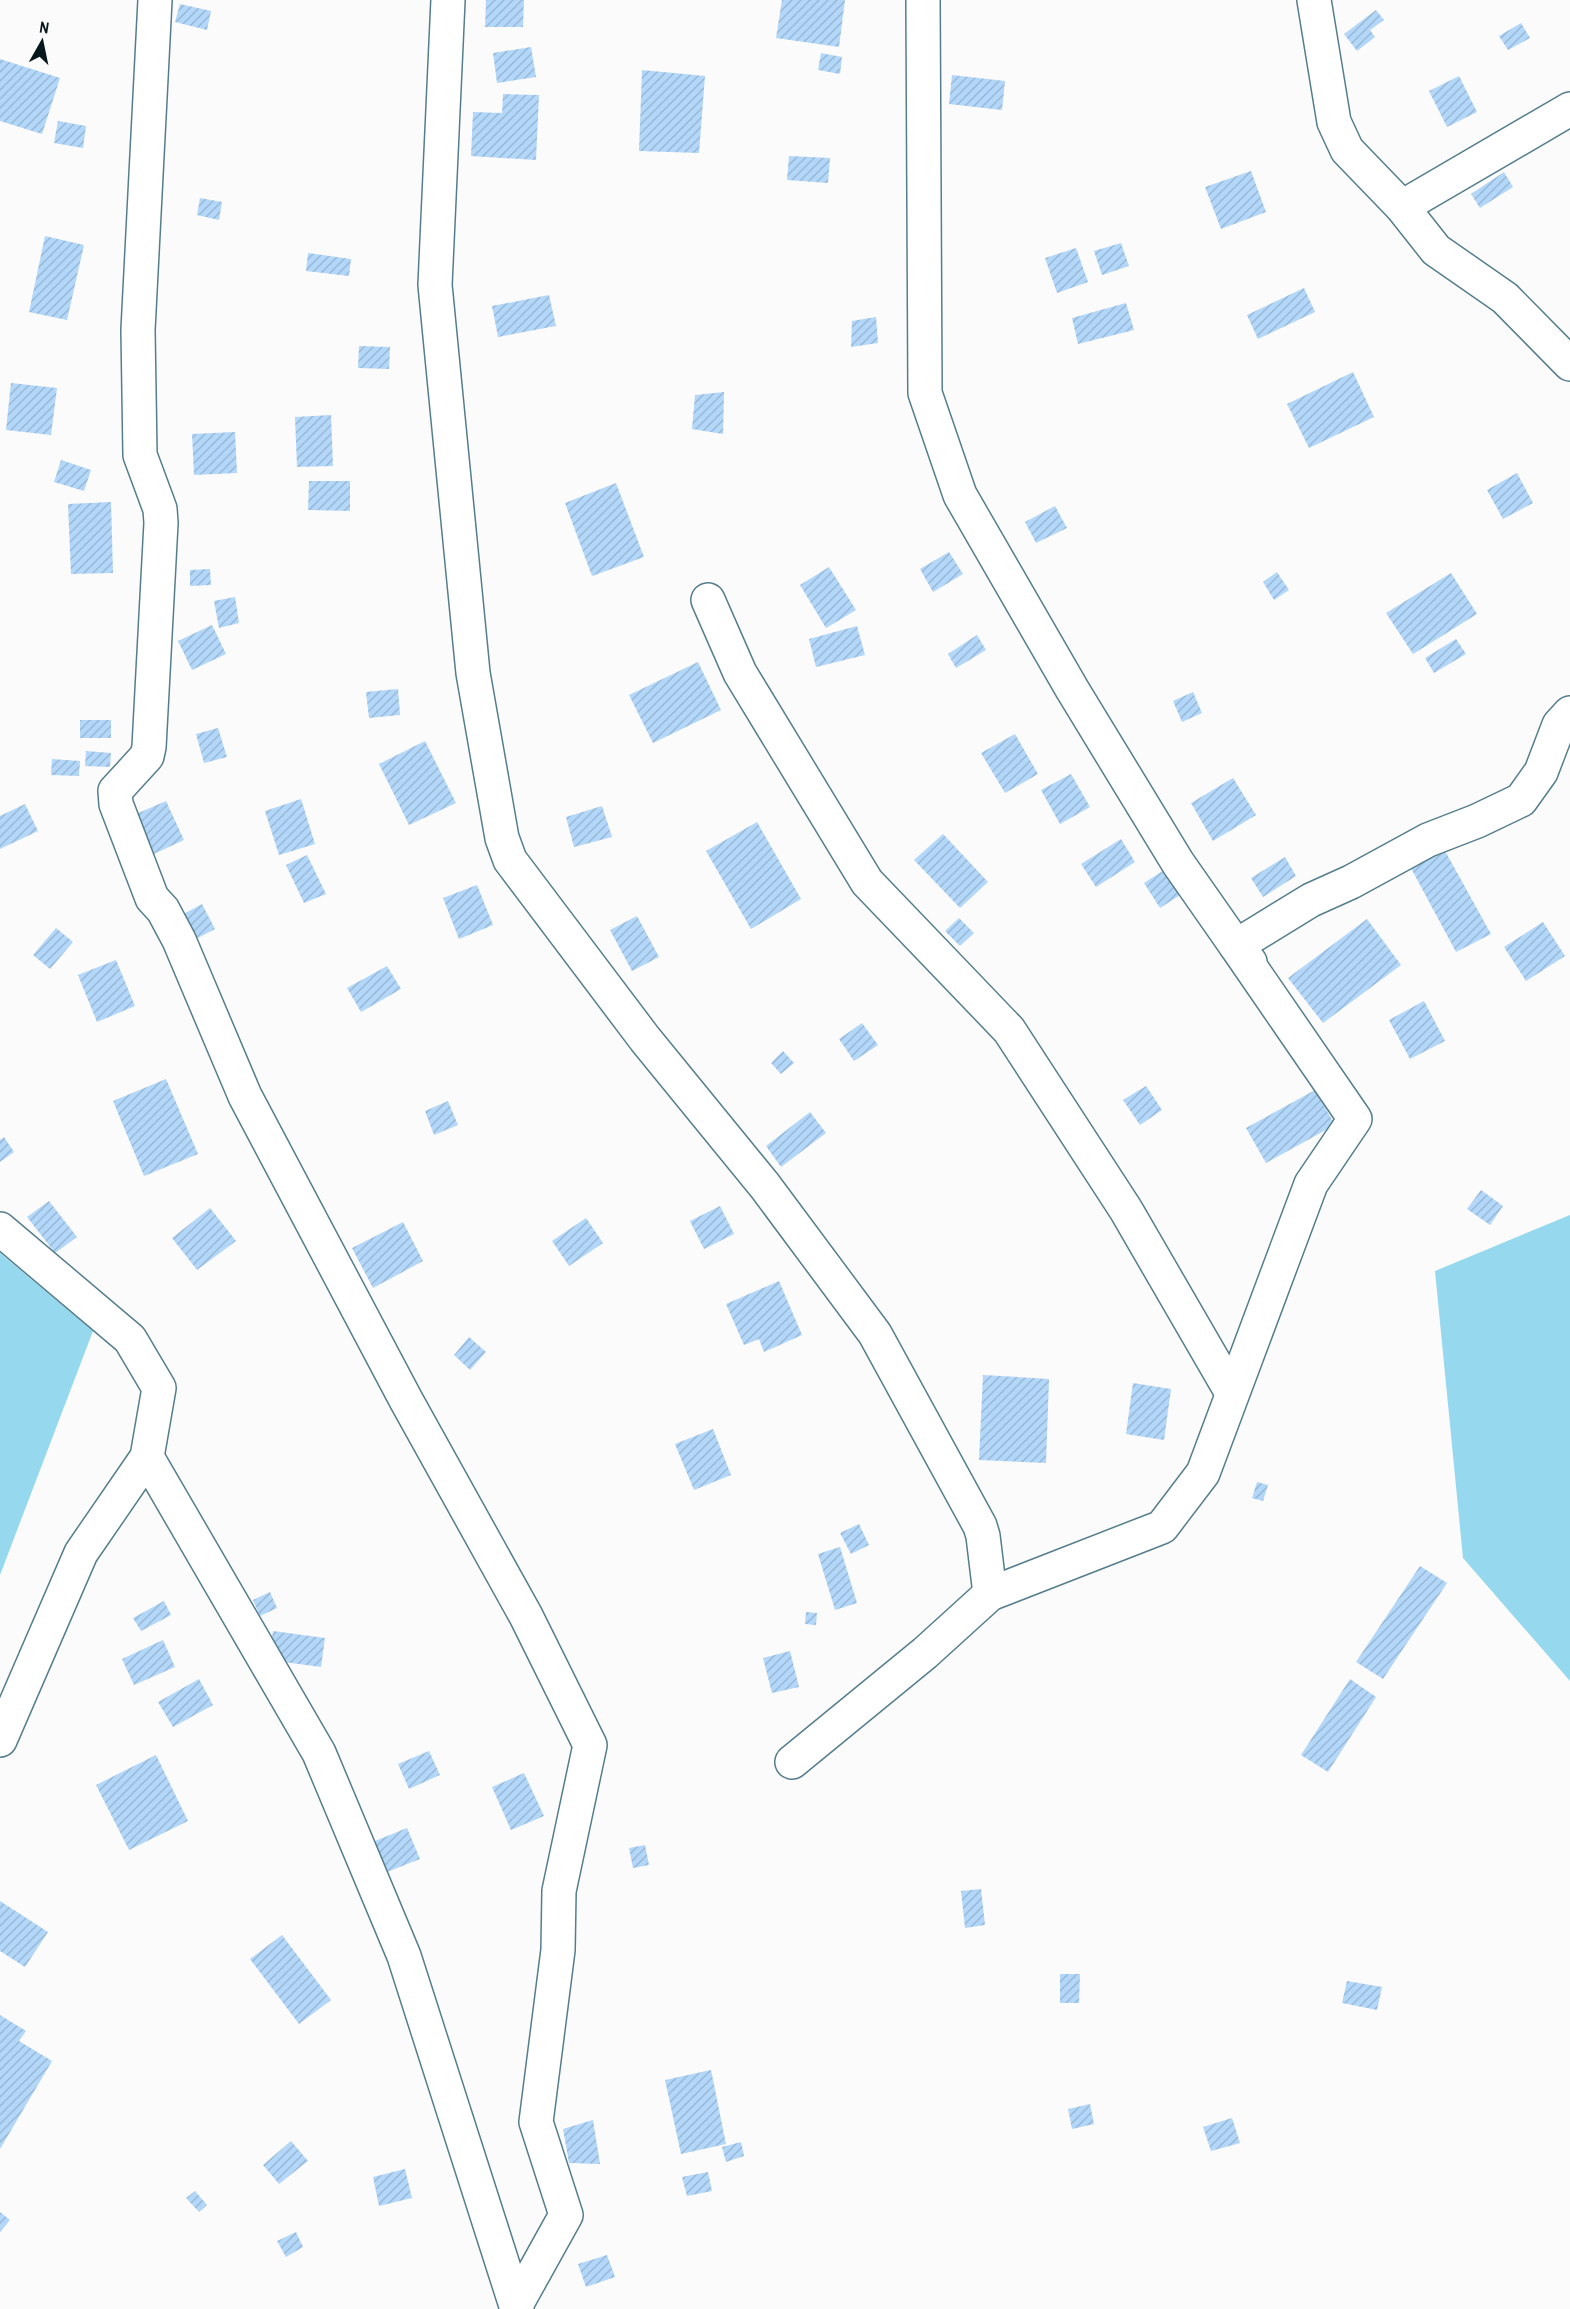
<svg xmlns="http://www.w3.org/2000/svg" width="1570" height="2309" viewBox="0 0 1570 2309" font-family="'Archivo Narrow',sans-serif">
  <defs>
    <pattern id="building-hatch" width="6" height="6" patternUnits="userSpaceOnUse" patternTransform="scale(1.5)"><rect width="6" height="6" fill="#b3d7f9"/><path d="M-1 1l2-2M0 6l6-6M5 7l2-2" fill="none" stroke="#98b8d5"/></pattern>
  </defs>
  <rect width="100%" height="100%" fill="#fbfbfb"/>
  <g fill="#96d8ee">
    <polygon points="1570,1215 1570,1681 1463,1558 1435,1271"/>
    <polygon points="0,1253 93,1331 0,1575"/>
  </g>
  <g fill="url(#building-hatch)">
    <polygon points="486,0 524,0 523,27 485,27"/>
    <polygon points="782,0 845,0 839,47 776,38"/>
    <polygon points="180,4 211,11 207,30 175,22"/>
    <polygon points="1376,10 1384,20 1370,30 1375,37 1357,51 1344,34"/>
    <polygon points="1521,23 1530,38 1508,50 1499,36"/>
    <polygon points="531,47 536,77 497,83 493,53"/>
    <polygon points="821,53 842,57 840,74 818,70"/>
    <polygon points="0,59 60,78 42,134 0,121"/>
    <polygon points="642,70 705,76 699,153 639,151"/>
    <polygon points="952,75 1005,81 1002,110 949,104"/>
    <polygon points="1459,76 1477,112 1447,127 1429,91"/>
    <polygon points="503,94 539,95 536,160 471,156 473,112 502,113"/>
    <polygon points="58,121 86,126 83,148 54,143"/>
    <polygon points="789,156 830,158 828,183 787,180"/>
    <polygon points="1251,171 1266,212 1221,229 1205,187"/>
    <polygon points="1504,172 1513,187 1480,208 1471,194"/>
    <polygon points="200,198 222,202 219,220 197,215"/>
    <polygon points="45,236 84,245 67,320 29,312"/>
    <polygon points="1121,243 1129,266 1102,275 1094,251"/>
    <polygon points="1076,248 1088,282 1057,293 1045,258"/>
    <polygon points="308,253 351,259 349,276 306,271"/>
    <polygon points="1304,288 1315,312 1258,339 1247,315"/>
    <polygon points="549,295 556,326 498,337 492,306"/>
    <polygon points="1126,303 1134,330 1078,344 1072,318"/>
    <polygon points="876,317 878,343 851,347 852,321"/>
    <polygon points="359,346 390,347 389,369 358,368"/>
    <polygon points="1353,372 1374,417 1309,448 1287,404"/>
    <polygon points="11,383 57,388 51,435 6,430"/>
    <polygon points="724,392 723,434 692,429 695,395"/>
    <polygon points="331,415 333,466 297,467 295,417"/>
    <polygon points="235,432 237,473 194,475 192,434"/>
    <polygon points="61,460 91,470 84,491 54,482"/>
    <polygon points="1517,473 1533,503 1503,519 1487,490"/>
    <polygon points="309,481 350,481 350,511 308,510"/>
    <polygon points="616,483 644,557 592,576 565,503"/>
    <polygon points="111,502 113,573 71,574 68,504"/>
    <polygon points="1055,506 1067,528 1036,543 1025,522"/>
    <polygon points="949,552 963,574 933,592 920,569"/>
    <polygon points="829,567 856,610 826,628 800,585"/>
    <polygon points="210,569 211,585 190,586 190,570"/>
    <polygon points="1277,572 1289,590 1274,600 1263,582"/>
    <polygon points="1451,573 1477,614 1413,654 1386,613"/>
    <polygon points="235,597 239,623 219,628 214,601"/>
    <polygon points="212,625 226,654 192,670 178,641"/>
    <polygon points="857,626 865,655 816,667 809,639"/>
    <polygon points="977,635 986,650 956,668 948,654"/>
    <polygon points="1456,639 1466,654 1434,673 1425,658"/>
    <polygon points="698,662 721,710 653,743 629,695"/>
    <polygon points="398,689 400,715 369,718 366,692"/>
    <polygon points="1193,692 1202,713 1182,722 1173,701"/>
    <rect x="80" y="720" width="31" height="18"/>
    <polygon points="218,728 227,757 204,763 196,734"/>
    <polygon points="1015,734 1038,774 1005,793 981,753"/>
    <polygon points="425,741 456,803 409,825 379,764"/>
    <polygon points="86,751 111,753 110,767 85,766"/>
    <polygon points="52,759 80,761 79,776 51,775"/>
    <polygon points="1071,774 1090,807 1060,824 1041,790"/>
    <polygon points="1233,778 1256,815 1213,841 1191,803"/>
    <polygon points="301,799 315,844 279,855 265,811"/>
    <polygon points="166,801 184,840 145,858 127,818"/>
    <polygon points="25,804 38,831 0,849 0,816"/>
    <polygon points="602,806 612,837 574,847 566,817"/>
    <polygon points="757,822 801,899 751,929 706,851"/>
    <polygon points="943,834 988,882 960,908 914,860"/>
    <polygon points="1121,839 1135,862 1096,887 1081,864"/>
    <polygon points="1439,840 1491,934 1456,952 1405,857"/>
    <polygon points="307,855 326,894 304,903 286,865"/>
    <polygon points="1285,857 1296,876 1263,897 1251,878"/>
    <polygon points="1175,863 1191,888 1160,908 1144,883"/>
    <polygon points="477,885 493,925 459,939 443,898"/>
    <polygon points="202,904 215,929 192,941 180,916"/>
    <polygon points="637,916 659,957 632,971 610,930"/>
    <polygon points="959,918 974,933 960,946 945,931"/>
    <polygon points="1367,919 1401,965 1323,1023 1288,978"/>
    <polygon points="1543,922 1565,956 1526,981 1504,947"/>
    <polygon points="56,928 73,942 50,969 33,955"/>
    <polygon points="116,960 135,1006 97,1022 78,975"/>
    <polygon points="387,966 401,989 361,1012 347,988"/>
    <polygon points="1424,1001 1445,1041 1410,1059 1389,1020"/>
    <polygon points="862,1023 878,1045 854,1061 839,1039"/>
    <polygon points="783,1051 794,1063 781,1074 771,1063"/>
    <polygon points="166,1079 198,1154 144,1176 113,1101"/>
    <polygon points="1146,1086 1162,1110 1140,1125 1123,1100"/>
    <polygon points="1315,1090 1335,1125 1266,1163 1246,1128"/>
    <polygon points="448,1101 458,1125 434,1135 425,1111"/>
    <polygon points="810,1112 826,1133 781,1167 766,1146"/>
    <polygon points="4,1137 14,1152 0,1162 0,1140"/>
    <polygon points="1481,1190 1503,1206 1490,1225 1467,1209"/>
    <polygon points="49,1201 77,1237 55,1253 27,1217"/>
    <polygon points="720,1206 734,1234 704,1249 690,1221"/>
    <polygon points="210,1208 236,1241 197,1270 172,1238"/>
    <polygon points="586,1218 603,1243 569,1266 552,1241"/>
    <polygon points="403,1222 423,1261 373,1288 352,1248"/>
    <polygon points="779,1281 802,1335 764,1352 759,1339 744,1345 726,1304"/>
    <polygon points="469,1337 486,1352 470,1370 454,1355"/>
    <polygon points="983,1375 1049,1379 1046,1463 979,1460"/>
    <polygon points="1133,1383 1171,1389 1164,1440 1126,1434"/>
    <polygon points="713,1429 731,1475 694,1490 675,1444"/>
    <polygon points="1257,1482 1268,1485 1263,1501 1252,1498"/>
    <polygon points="859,1524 869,1545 851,1554 840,1533"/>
    <polygon points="840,1547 857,1603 835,1610 818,1554"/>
    <polygon points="1420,1566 1447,1583 1383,1679 1356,1662"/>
    <polygon points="270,1592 277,1608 260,1616 253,1600"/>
    <polygon points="164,1601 171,1615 141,1631 133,1618"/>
    <polygon points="806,1612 817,1613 816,1625 805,1624"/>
    <polygon points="273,1631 325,1638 321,1667 269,1660"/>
    <polygon points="163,1640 175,1667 134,1685 122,1659"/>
    <polygon points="790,1651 799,1687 772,1693 763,1658"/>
    <polygon points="199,1679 213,1705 173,1727 158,1702"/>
    <polygon points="1350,1679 1376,1697 1328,1772 1301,1755"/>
    <polygon points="429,1751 440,1775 409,1789 398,1764"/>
    <polygon points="156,1755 188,1821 129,1850 96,1785"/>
    <polygon points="524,1773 544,1816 511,1830 492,1787"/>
    <polygon points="407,1828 420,1859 387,1872 375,1841"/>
    <polygon points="645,1845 649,1865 633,1868 629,1848"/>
    <polygon points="981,1889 985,1925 965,1928 961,1891"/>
    <polygon points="0,1901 48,1932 25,1967 0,1951"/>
    <polygon points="282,1935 331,2000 299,2024 250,1959"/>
    <polygon points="1060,1974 1080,1974 1079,2003 1060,2003"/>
    <polygon points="1347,1981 1382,1987 1377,2010 1342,2003"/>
    <polygon points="0,2015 26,2031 19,2041 52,2061 0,2149"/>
    <polygon points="711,2070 726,2144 681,2154 665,2080"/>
    <polygon points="1090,2104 1094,2124 1072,2129 1068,2109"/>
    <polygon points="1232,2118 1240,2143 1211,2151 1203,2127"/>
    <polygon points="593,2120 600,2164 569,2163 563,2129"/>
    <polygon points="291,2141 308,2161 279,2184 263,2165"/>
    <polygon points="741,2142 744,2156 726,2162 722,2147"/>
    <polygon points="405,2169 412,2198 379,2206 373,2177"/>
    <polygon points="708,2172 712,2191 687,2196 682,2177"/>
    <polygon points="195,2191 207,2205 199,2212 186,2198"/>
    <polygon points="0,2212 10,2220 0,2232"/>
    <polygon points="296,2232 303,2247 286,2257 277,2241"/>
    <polygon points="607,2255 615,2277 586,2287 578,2264"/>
  </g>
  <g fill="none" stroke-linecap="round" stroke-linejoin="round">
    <defs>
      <g id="minor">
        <polyline points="155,0 138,330 140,455 160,509 161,523 149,747 147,756 115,791 116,804 152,898 163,910 179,940 245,1096 406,1400 526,1616 590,1745 559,1891 558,1950 536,2122 566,2215 516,2305"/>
        <polyline points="448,0 435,285 473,673 502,838 510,860 645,1039 765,1186 875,1334 980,1526 983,1536 990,1594"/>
        <polyline points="923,0 925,393 960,495 1072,689 1178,863 1236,946 1250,962"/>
        <polyline points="1314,0 1334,122 1347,150 1402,207 1436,250 1505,298 1570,364"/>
        <polyline points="1402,207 1570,109"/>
        <polyline points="708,600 740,673 867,882 1009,1030 1126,1210 1232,1393"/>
        <polyline points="0,1229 130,1339 159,1388 147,1457 81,1553 0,1740"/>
        <polyline points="147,1457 319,1753 404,1956 517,2309"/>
        <polyline points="792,1762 925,1653 990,1594 1162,1527 1203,1473 1311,1184 1355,1119 1236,946 1311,900 1351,882 1428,840 1477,821 1521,800 1541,772 1559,725 1570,713"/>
      </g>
    </defs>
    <use href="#minor" stroke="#557e8c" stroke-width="36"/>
    <use href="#minor" stroke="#fff" stroke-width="33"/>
  </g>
  <g transform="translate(42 42) rotate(9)" stroke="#fbfbfb" stroke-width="4.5" paint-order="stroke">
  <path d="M0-4.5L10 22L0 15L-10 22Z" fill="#07181d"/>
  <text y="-9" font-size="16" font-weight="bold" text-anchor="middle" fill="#07181d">N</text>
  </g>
</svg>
